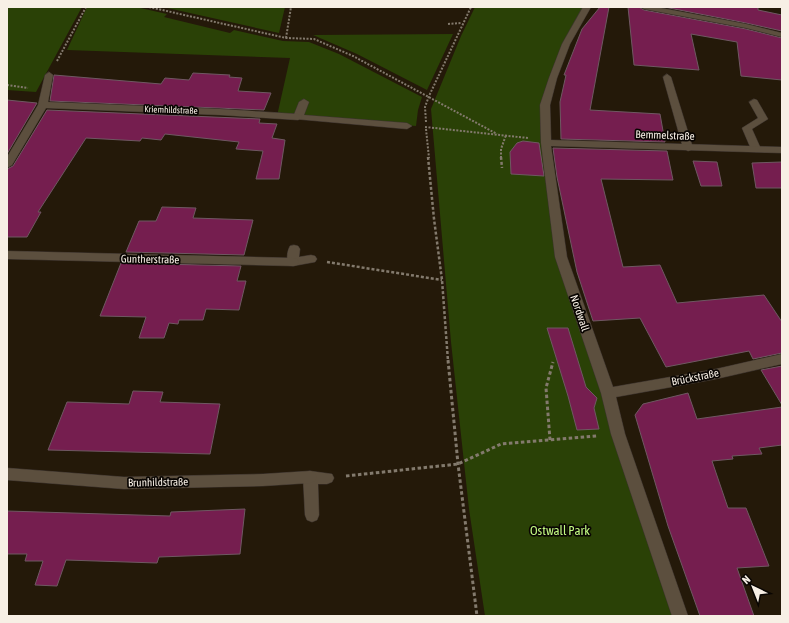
<svg xmlns="http://www.w3.org/2000/svg" width="789" height="623" viewBox="0 0 789 623" font-family="'Asap Condensed',sans-serif">
  <rect width="100%" height="100%" fill="#241909"/>
  <g fill="#2a4106">
    <polygon points="7,7 82,7 36,92 7,90"/>
    <polygon points="87,7 136,7 167,14 164,17 230,33 234,30 283,41 309,42 339,54 422,97 418,110 416,126 277,116 290,58 67,50"/>
    <polygon points="163,7 285,7 279,33"/>
    <polygon points="475,7 587,7 578,21 545,105 561,257 680,616 485,616 469,509 451,342 431,109 461,36"/>
    <polygon points="453,34 427,90 357,54 313,35"/>
  </g>
  <g fill="#751e4f" stroke="#6f5862">
    <polygon points="600,7 609,7 590,110 660,114 665,142 561,139 560,102 566,75 564,75 582,29"/>
    <polygon points="628,7 639,7 644,10 746,29 782,38 782,80 741,76 737,42 691,34 699,70 634,65"/>
    <polygon points="664,7 758,7 758,10 782,15 782,31 746,23"/>
    <polygon points="193,73 230,75 229,77 242,78 238,91 271,93 264,110 50,101 54,75 161,84 165,78 189,80"/>
    <polygon points="7,100 37,103 7,154"/>
    <polygon points="47,110 260,119 259,123 277,124 272,138 285,140 279,179 256,179 263,151 236,149 239,142 165,134 161,140 142,138 140,141 86,138 38,212 41,212 27,237 7,237 7,169 13,166"/>
    <polygon points="523,141 539,143 544,176 511,174 510,152 517,143"/>
    <polygon points="553,148 667,151 673,180 601,179 623,267 660,265 677,303 764,295 782,322 782,353 753,359 749,351 666,367 640,318 593,321 577,272 557,177"/>
    <polygon points="693,161 717,162 722,186 701,186"/>
    <polygon points="782,162 782,188 756,188 752,163"/>
    <polygon points="162,207 196,208 193,218 253,220 244,255 126,252 139,221 156,221"/>
    <polygon points="121,263 241,266 237,281 246,281 239,310 206,309 203,320 179,320 178,324 169,323 164,338 139,338 146,317 100,316"/>
    <polygon points="547,328 568,328 586,387 597,398 594,408 599,429 577,430 568,396"/>
    <polygon points="782,366 782,405 761,370"/>
    <polygon points="133,391 163,392 160,402 220,404 210,454 48,450 67,402 129,404"/>
    <polygon points="688,393 697,419 782,407 782,445 759,448 762,454 732,456 733,459 712,461 728,508 746,508 769,566 737,568 754,616 700,616 668,526 635,415 643,404"/>
    <polygon points="245,509 240,554 159,557 157,563 66,560 57,586 35,585 43,561 25,561 27,554 7,554 7,511 170,516 171,512"/>
  </g>
  <g fill="none" stroke-linecap="round" stroke-linejoin="round">
    <defs>
      <g id="service">
        <polygon points="667,74 671,77 693,148 691,150 688,151 683,148 663,77"/>
        <polygon points="304,99 309,102 304,115 407,123 412,126 407,129 295,119 293,117 299,102"/>
        <polygon points="754,99 757,100 768,119 752,129 761,149 756,152 751,149 742,128 758,118 749,102"/>
        <path d="M294,245L298,246L300,249L299,257L311,255L315,256L317,259L315,262L293,266L289,265C286,260 287,251 290,246Z"/>
        <polygon points="310,471 332,474 334,478 332,482 327,484 318,484 319,515 317,520 312,522 307,520 305,515 303,477 305,473"/>
      </g>
      <g id="minor">
        <polygon points="583,7 591,7 570,44 557,78 550,105 551,140 782,147 782,153 551,146 567,257 613,387 716,369 782,354 782,364 716,379 616,397 625,434 688,616 672,616 611,434 601,393 555,257 541,143 540,105 549,78 562,44"/>
        <polygon points="640,7 656,7 746,24 782,33 782,37 746,28 644,9"/>
        <polygon points="49,72 53,75 48,102 220,109 298,114 303,117 298,120 220,115 46,108 12,165 7,168 7,157 38,105 45,75"/>
        <polygon points="7,251 293,258 297,259 299,262 297,265 293,266 7,259"/>
        <polygon points="7,468 124,477 263,474 310,471 315,473 317,477 315,481 310,483 263,486 124,489 7,480"/>
      </g>
    </defs>
    <use href="#service" stroke="#3c332e" stroke-width="1"/>
    <use href="#minor" stroke="#3c332e" stroke-width="1"/>
    <g stroke="#837a6d" stroke-width="2" stroke-dasharray="2 1.5" stroke-linecap="butt">
      <polyline points="149,7 286,38 314,39 353,56 497,134"/>
      <polyline points="448,24 462,23"/>
      <polyline points="286,38 291,7"/>
      <polyline points="57,61 86,7"/>
      <polyline points="7,85 28,88"/>
      <polyline points="426,122 425,107 429,96 471,7"/>
      <polyline points="425,127 528,138"/>
      <polyline points="426,129 429,158"/>
      <polyline points="501,158 501,149 506,135"/>
    </g>
    <g stroke="#837a6d" stroke-width="2.5" stroke-dasharray="3 2" stroke-linecap="butt">
      <polyline points="428,157 434,219 442,280 448,361"/>
      <polyline points="501,157 502,168"/>
      <polyline points="327,262 442,280"/>
    </g>
    <g stroke="#837a6d" stroke-width="3" stroke-dasharray="3.5 2.5" stroke-linecap="butt">
      <polyline points="448,360 458,464 477,616"/>
      <polyline points="550,440 546,388 553,362"/>
      <polyline points="346,476 458,464 501,444 597,436"/>
    </g>
    <use href="#service" fill="#5c4f3e" fill-rule="evenodd"/>
    <use href="#minor" fill="#5c4f3e" fill-rule="evenodd"/>
  </g>
  <g text-anchor="middle" stroke-width="3.5" stroke-linejoin="round" paint-order="stroke">
    <g font-size="9" fill="#f7efe5" stroke="#090502">
      <text transform="translate(171 110) rotate(2)" y="3">Kriemhildstraße</text>
    </g>
    <g font-size="11" fill="#f7efe5" stroke="#090502">
      <text transform="translate(665 135) rotate(2)" y="4">Bemmelstraße</text>
      <text transform="translate(150 259) rotate(1)" y="4">Guntherstraße</text>
      <text transform="translate(580 313) rotate(71)" y="4">Nordwall</text>
      <text transform="translate(695 377) rotate(-11)" y="4">Brückstraße</text>
      <text transform="translate(158 482) rotate(-1)" y="4">Brunhildstraße</text>
    </g>
    <g font-size="13" fill="#c1f881" stroke="#090502">
      <text x="560" y="535">Ostwall Park</text>
    </g>
  </g>
  <rect width="789" height="623" fill="none" stroke="#f7efe5" stroke-width="16"/>
  <g transform="translate(753 587) rotate(317)" stroke="#090502" stroke-width="3" paint-order="stroke">
  <path d="M0-3L7 15L0 10L-7 15Z" fill="#f7efe5"/>
  <text y="-6" font-size="11" font-weight="bold" text-anchor="middle" fill="#f7efe5">N</text>
  </g>
</svg>
